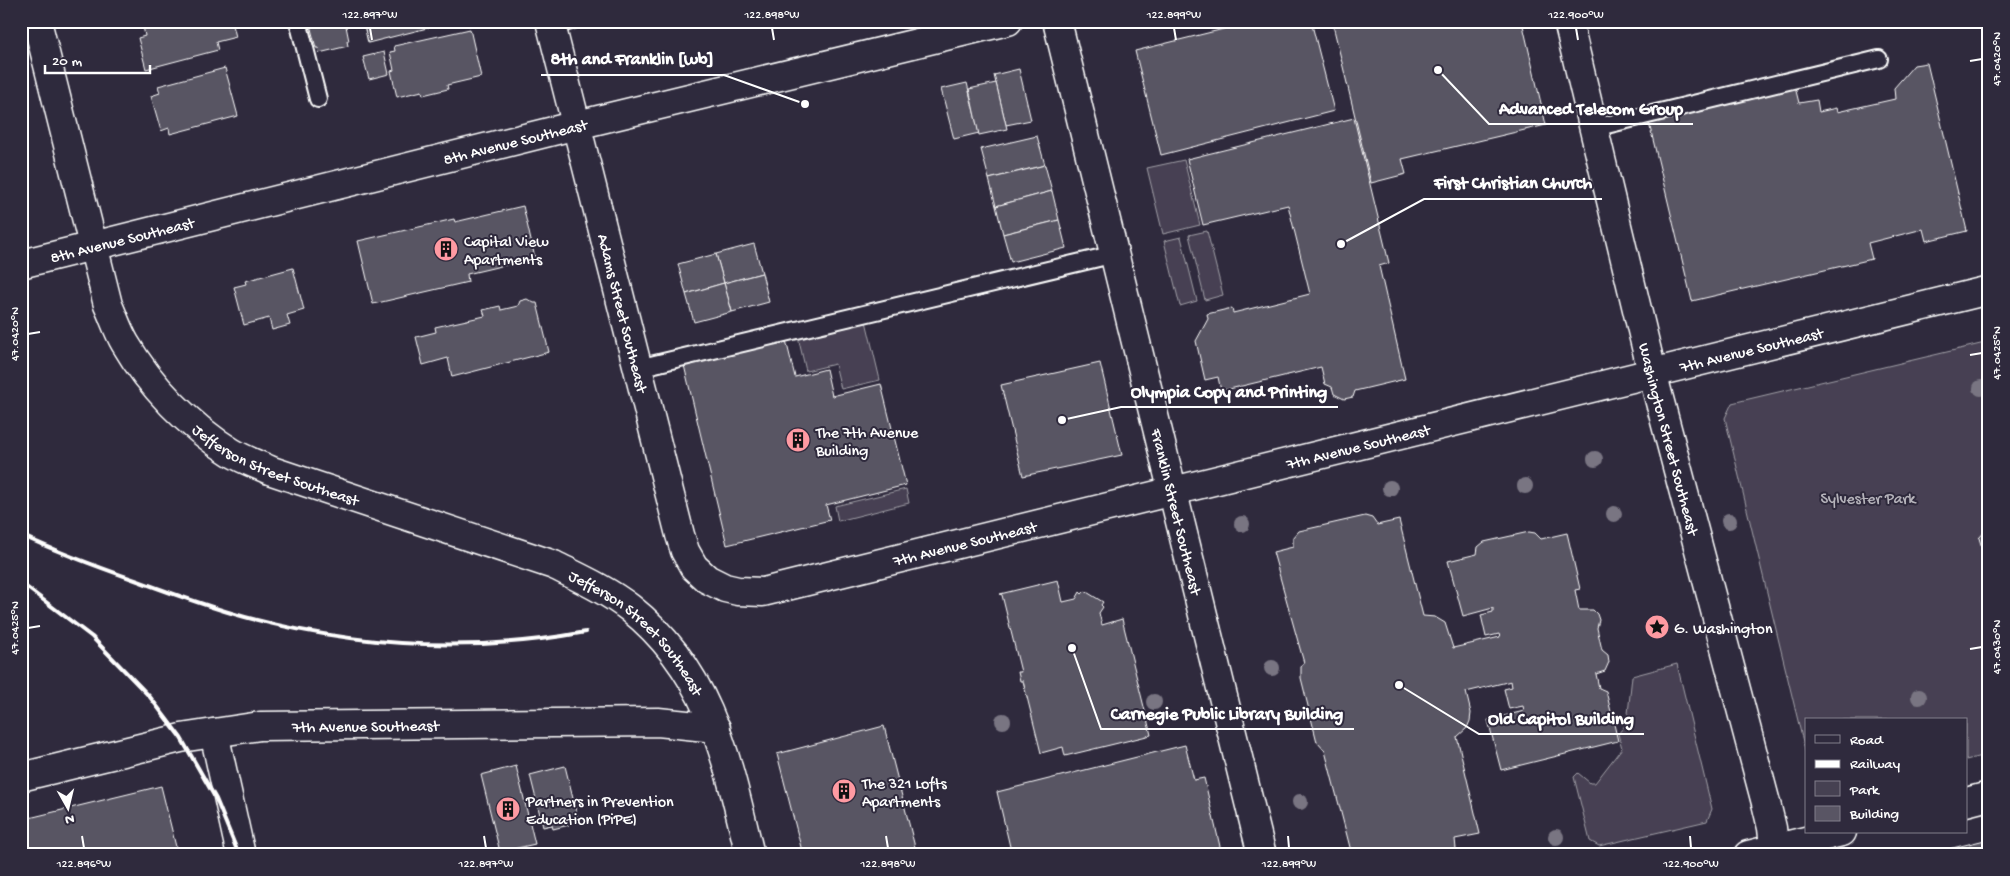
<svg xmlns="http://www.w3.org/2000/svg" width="2010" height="876" viewBox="0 0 2010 876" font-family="'Gochi Hand',sans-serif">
  <rect width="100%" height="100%" fill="#2f2a3d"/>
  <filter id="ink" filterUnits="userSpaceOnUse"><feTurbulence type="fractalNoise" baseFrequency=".02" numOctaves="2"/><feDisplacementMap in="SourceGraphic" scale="10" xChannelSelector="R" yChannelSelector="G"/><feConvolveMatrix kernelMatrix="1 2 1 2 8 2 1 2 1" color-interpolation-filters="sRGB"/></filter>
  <g filter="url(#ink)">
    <g fill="#464152" stroke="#a2a0a8">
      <polygon points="1184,160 1200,225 1163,234 1147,168"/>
      <polygon points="1207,231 1223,295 1205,300 1189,235"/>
      <polygon points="1181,237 1197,301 1180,306 1164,241"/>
      <polygon points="866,321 880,380 841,389 835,364 806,371 798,337"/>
      <polygon points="1989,342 1989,754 1966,760 1966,720 1806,720 1806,754 1725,418 1732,403"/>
      <polygon points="906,489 909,503 838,521 835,506"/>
      <polygon points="1677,664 1712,809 1707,821 1599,846 1590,841 1574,777 1578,773 1590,783 1595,783 1622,748 1618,734 1627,723 1632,676"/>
    </g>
    <g fill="#595564" stroke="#fff">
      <polygon points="142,21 232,21 236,37 216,42 218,50 146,69 138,38 145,36"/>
      <polygon points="309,21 345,21 349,41 347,41 348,46 319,53 318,48 316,48"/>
      <polygon points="363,21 455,21 368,43"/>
      <polygon points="1256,21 1311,21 1334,111 1161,155 1135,51"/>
      <polygon points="1332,21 1522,21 1546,125 1402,159 1406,174 1371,183"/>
      <polygon points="470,29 481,77 447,85 448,89 423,95 422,91 397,97 391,71 394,70 390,52 395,51 394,46"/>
      <polygon points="384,52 389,74 369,79 363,57"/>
      <polygon points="1927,63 1967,231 1926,241 1923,229 1868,243 1872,259 1692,301 1649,123 1795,87 1799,103 1817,100 1819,112 1836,108 1837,112 1895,99 1894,88 1914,65"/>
      <polygon points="225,68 238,116 170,134 169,128 161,131 151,96 160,93 158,86"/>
      <polygon points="1019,69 1031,120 1006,125 994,75"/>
      <polygon points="967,83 979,133 954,139 941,89"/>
      <polygon points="996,83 1007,129 979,135 969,89"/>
      <polygon points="1354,118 1389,263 1379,266 1405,379 1355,391 1353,397 1344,399 1334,394 1332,387 1325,384 1321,367 1221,391 1218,377 1205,380 1196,341 1208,319 1207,314 1232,308 1233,313 1310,294 1288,205 1203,225 1187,159"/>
      <polygon points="1037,136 1045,165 989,179 981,149"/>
      <polygon points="1045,165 1052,191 996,206 989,179"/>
      <polygon points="1052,191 1059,220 1003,234 996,206"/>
      <polygon points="523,206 535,258 467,274 468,282 373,304 358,241 454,219 455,222"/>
      <polygon points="1059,220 1066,248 1011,262 1003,234"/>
      <polygon points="754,244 762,273 724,283 716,254"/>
      <polygon points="716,254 724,283 686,294 678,264"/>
      <polygon points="293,268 304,310 287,315 290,325 272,330 269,318 244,325 234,287 246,284 245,281"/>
      <polygon points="762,273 769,302 732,312 724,283"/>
      <polygon points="724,283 732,312 694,322 686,294"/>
      <polygon points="527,299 534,303 537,303 549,352 452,377 448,358 423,365 416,337 436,332 435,327 485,316 483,310 500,306 501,310 518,306 520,301"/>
      <polygon points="785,336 795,377 826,369 832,396 881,384 906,485 826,505 830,520 727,545 683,361"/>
      <polygon points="1100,363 1122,455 1023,476 1001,385"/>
      <polygon points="1365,516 1372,518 1377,525 1399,520 1423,616 1435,617 1445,623 1453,648 1500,637 1499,634 1486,637 1481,615 1493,612 1493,608 1463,616 1448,561 1477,554 1478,547 1484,542 1529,532 1535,533 1541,539 1567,533 1580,589 1575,590 1579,610 1593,610 1597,614 1599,620 1597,628 1602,650 1608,655 1609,662 1605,671 1596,674 1599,688 1606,691 1618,741 1501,770 1488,720 1524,711 1523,706 1509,709 1504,689 1512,687 1511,681 1466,692 1471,713 1470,721 1467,728 1457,737 1480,834 1455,839 1456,849 1450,854 1352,855 1325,751 1317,742 1301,678 1301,667 1304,663 1273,552 1293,547 1293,538 1299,531"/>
      <polygon points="1989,527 1989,565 1987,564 1979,538"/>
      <polygon points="1058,580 1063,602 1076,599 1080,592 1082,594 1085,591 1103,602 1101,605 1103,607 1099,613 1102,625 1122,619 1151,735 1065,756 1063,747 1041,753 1023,681 1020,681 1018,672 1021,672 1002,595 1000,594"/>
      <polygon points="884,726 917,855 803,855 777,754"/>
      <polygon points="1185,745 1194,780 1204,778 1222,855 1012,855 997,792"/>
      <polygon points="516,766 535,844 500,852 481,775"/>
      <polygon points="565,766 578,819 568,821 569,825 553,829 552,825 543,827 530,775"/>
      <polygon points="161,786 178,855 21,855 21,820"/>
      <polygon points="1989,839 1989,855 1924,855"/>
    </g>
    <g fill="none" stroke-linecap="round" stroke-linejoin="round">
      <defs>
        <g id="lane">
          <polyline points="298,21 318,99"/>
          <polyline points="551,27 571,21"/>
          <polyline points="1594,128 1879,59"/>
          <polyline points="638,368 1115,254"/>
        </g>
        <g id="street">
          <path id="s1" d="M550,21L680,535L685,551L694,567L707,579L725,588L738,591L763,592L1989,290"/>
          <path id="s2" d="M1568,21L1652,372L1766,803L1772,828L1775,855"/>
          <polyline points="214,733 241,855"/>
          <path id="s3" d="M21,777L181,738L260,726L658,722L716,728"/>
        </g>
        <g id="secondary">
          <path id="s4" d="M37,21L108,305C114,318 118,331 125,343C150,386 189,426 231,452C244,460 259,465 272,471L554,565C580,578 607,590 630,608C711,672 727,760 750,855"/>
          <path id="s5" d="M1057,21L1262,855"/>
          <path id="s6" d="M21,264L577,125L1008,21"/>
          <polyline points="1966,802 1989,796"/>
          <polyline points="1748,855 1842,832"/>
        </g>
      </defs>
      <use href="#lane" stroke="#fff" stroke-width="20"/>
      <use href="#street" stroke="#fff" stroke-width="31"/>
      <use href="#secondary" stroke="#fff" stroke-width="31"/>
      <use href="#lane" stroke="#2f2a3d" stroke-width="16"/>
      <use href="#street" stroke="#2f2a3d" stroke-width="28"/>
      <use href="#secondary" stroke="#2f2a3d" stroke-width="28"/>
      <g stroke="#fff" stroke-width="4">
        <path d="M21,535C59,553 98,567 138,581C173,594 209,607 245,617C357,647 473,653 586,632"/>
        <polyline points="21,583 92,637 150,697 181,738 216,799 239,855"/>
      </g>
    </g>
    <g fill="#797582">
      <circle cx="1981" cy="388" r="8"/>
      <circle cx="1595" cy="459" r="8"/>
      <circle cx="1525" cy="486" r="8"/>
      <circle cx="1390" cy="488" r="8"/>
      <circle cx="1614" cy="514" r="8"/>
      <circle cx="1729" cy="521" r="8"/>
      <circle cx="1242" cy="524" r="8"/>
      <circle cx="1272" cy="668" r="8"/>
      <circle cx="1919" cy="697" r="8"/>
      <circle cx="1154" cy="702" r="8"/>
      <circle cx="1003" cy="721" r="8"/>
      <circle cx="1300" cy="802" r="8"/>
      <circle cx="1556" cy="837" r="8"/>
    </g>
  </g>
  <path fill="none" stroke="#fff" stroke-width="2" d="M370,28L372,40M772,28L774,40M1174,28L1176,40M1576,28L1578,40M1970,61L1982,59M28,334L40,332M1970,355L1982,353M28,628L40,626M1970,649L1982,647M82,836L84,848M484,836L486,848M886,836L888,848M1288,836L1289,848M1690,836L1691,848"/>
  <defs>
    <symbol id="building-disc" viewBox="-11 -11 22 22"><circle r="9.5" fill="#ff9aa2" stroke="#2f2a3d"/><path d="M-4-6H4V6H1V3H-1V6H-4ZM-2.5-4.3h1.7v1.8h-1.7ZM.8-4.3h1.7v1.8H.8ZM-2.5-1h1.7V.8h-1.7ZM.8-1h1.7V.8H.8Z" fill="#111"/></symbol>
    <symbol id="sight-disc" viewBox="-11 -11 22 22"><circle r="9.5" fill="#ff9aa2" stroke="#2f2a3d"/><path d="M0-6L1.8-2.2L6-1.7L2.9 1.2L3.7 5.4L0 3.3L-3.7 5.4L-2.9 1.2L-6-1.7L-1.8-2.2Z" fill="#111"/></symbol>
  </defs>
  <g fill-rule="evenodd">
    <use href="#building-disc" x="432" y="235" width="28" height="28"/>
    <use href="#building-disc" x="784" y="426" width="28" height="28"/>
    <use href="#sight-disc" x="1643" y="613" width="28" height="28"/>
    <use href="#building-disc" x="830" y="777" width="28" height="28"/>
    <use href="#building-disc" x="494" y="795" width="28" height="28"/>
  </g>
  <g text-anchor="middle" stroke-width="4" stroke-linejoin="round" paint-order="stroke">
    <g font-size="16" fill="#fff" stroke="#2f2a3d">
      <text dy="6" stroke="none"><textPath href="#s6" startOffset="509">8th Avenue Southeast</textPath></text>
      <text dy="6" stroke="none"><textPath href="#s6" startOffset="104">8th Avenue Southeast</textPath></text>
      <text dy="6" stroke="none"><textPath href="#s1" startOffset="301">Adams Street Southeast</textPath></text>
      <text dy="6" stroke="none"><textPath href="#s1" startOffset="1659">7th Avenue Southeast</textPath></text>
      <text dy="6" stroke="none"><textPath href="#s2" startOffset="430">Washington Street Southeast</textPath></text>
      <text dy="6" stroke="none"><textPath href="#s1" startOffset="1254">7th Avenue Southeast</textPath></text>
      <text dy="6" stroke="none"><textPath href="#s4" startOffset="534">Jefferson Street Southeast</textPath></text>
      <text dy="6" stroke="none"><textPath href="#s5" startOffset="505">Franklin Street Southeast</textPath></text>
      <text dy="6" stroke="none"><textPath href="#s1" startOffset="849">7th Avenue Southeast</textPath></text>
      <text dy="6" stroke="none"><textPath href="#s4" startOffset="939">Jefferson Street Southeast</textPath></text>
      <text dy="6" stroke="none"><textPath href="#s3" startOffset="350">7th Avenue Southeast</textPath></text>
    </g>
    <g font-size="16" fill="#fff" stroke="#2f2a3d" text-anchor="start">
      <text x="464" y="246">Capital View<tspan x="464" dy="18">Apartments</tspan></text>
      <text x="816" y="437">The 7th Avenue<tspan x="816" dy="18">Building</tspan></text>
      <text x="1674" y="633">G. Washington</text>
      <text x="862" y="788">The 321 Lofts<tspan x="862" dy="18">Apartments</tspan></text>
      <text x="526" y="806">Partners in Prevention<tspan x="526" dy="18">Education (PiPE)</tspan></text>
    </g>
    <g font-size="16" fill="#b5b3ba" stroke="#2f2a3d">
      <text x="1868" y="503">Sylvester Park</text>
    </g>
  </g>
  <path fill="none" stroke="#fff" stroke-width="2" d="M805 104L724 75H541M1438 70L1489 124H1693M1341 244L1424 199H1602M1062 420L1121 407H1338M1072 648L1101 729H1354M1399 685L1479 734H1644"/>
  <g fill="#fff" stroke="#2f2a3d" stroke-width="2">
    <circle cx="805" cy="104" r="5"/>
    <circle cx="1438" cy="70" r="5"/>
    <circle cx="1341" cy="244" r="5"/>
    <circle cx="1062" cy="420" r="5"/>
    <circle cx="1072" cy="648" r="5"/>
    <circle cx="1399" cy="685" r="5"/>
  </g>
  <g font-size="18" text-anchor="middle" font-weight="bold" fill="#fff" stroke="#2f2a3d" stroke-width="4" stroke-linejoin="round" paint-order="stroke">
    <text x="632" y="64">8th and Franklin [wb]</text>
    <text x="1591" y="114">Advanced Telecom Group</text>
    <text x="1513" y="188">First Christian Church</text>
    <text x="1229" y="397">Olympia Copy and Printing</text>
    <text x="1227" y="719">Carnegie Public Library Building</text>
    <text x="1561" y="724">Old Capitol Building</text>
  </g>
  <rect width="2010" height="876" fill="none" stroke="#2f2a3d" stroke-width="55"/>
  <rect x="1805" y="718" width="162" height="115" fill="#2f2a3d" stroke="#827f8b"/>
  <rect x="1815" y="735" width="25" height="8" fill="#2f2a3d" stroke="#827f8b"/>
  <text x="1850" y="744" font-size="15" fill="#ffffff">Road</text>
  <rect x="1815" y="760" width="25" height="8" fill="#ffffff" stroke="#827f8b"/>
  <text x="1850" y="768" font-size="15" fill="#ffffff">Railway</text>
  <rect x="1815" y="781" width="25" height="15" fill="#464152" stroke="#827f8b"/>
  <text x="1850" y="794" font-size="15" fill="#ffffff">Park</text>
  <rect x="1815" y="806" width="25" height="15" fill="#595564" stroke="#827f8b"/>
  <text x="1850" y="818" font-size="15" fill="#ffffff">Building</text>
  <g transform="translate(68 808) rotate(172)" stroke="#2f2a3d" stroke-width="4" paint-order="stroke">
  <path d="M0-4L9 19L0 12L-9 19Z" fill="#ffffff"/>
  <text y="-8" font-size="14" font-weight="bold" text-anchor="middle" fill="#ffffff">N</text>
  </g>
  <path d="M45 65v8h105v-8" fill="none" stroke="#ffffff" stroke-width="2.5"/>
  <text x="52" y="65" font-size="15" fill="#ffffff" stroke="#2f2a3d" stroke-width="4" paint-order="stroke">20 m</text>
  <rect x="28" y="28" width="1954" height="820" fill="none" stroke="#fff" stroke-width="2"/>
  <g font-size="12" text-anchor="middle" fill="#fff">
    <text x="370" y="18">122.897°W</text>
    <text x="772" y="18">122.898°W</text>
    <text x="1174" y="18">122.899°W</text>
    <text x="1576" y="18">122.900°W</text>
    <text transform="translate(1996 59) rotate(-90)" y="4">47.0420°N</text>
    <text transform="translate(14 334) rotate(-90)" y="4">47.0420°N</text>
    <text transform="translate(1996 353) rotate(-90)" y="4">47.0425°N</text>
    <text transform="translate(14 628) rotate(-90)" y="4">47.0425°N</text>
    <text transform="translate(1996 647) rotate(-90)" y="4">47.0430°N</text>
    <text x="84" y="867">122.896°W</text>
    <text x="486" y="867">122.897°W</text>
    <text x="888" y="867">122.898°W</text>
    <text x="1289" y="867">122.899°W</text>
    <text x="1691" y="867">122.900°W</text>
  </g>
</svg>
